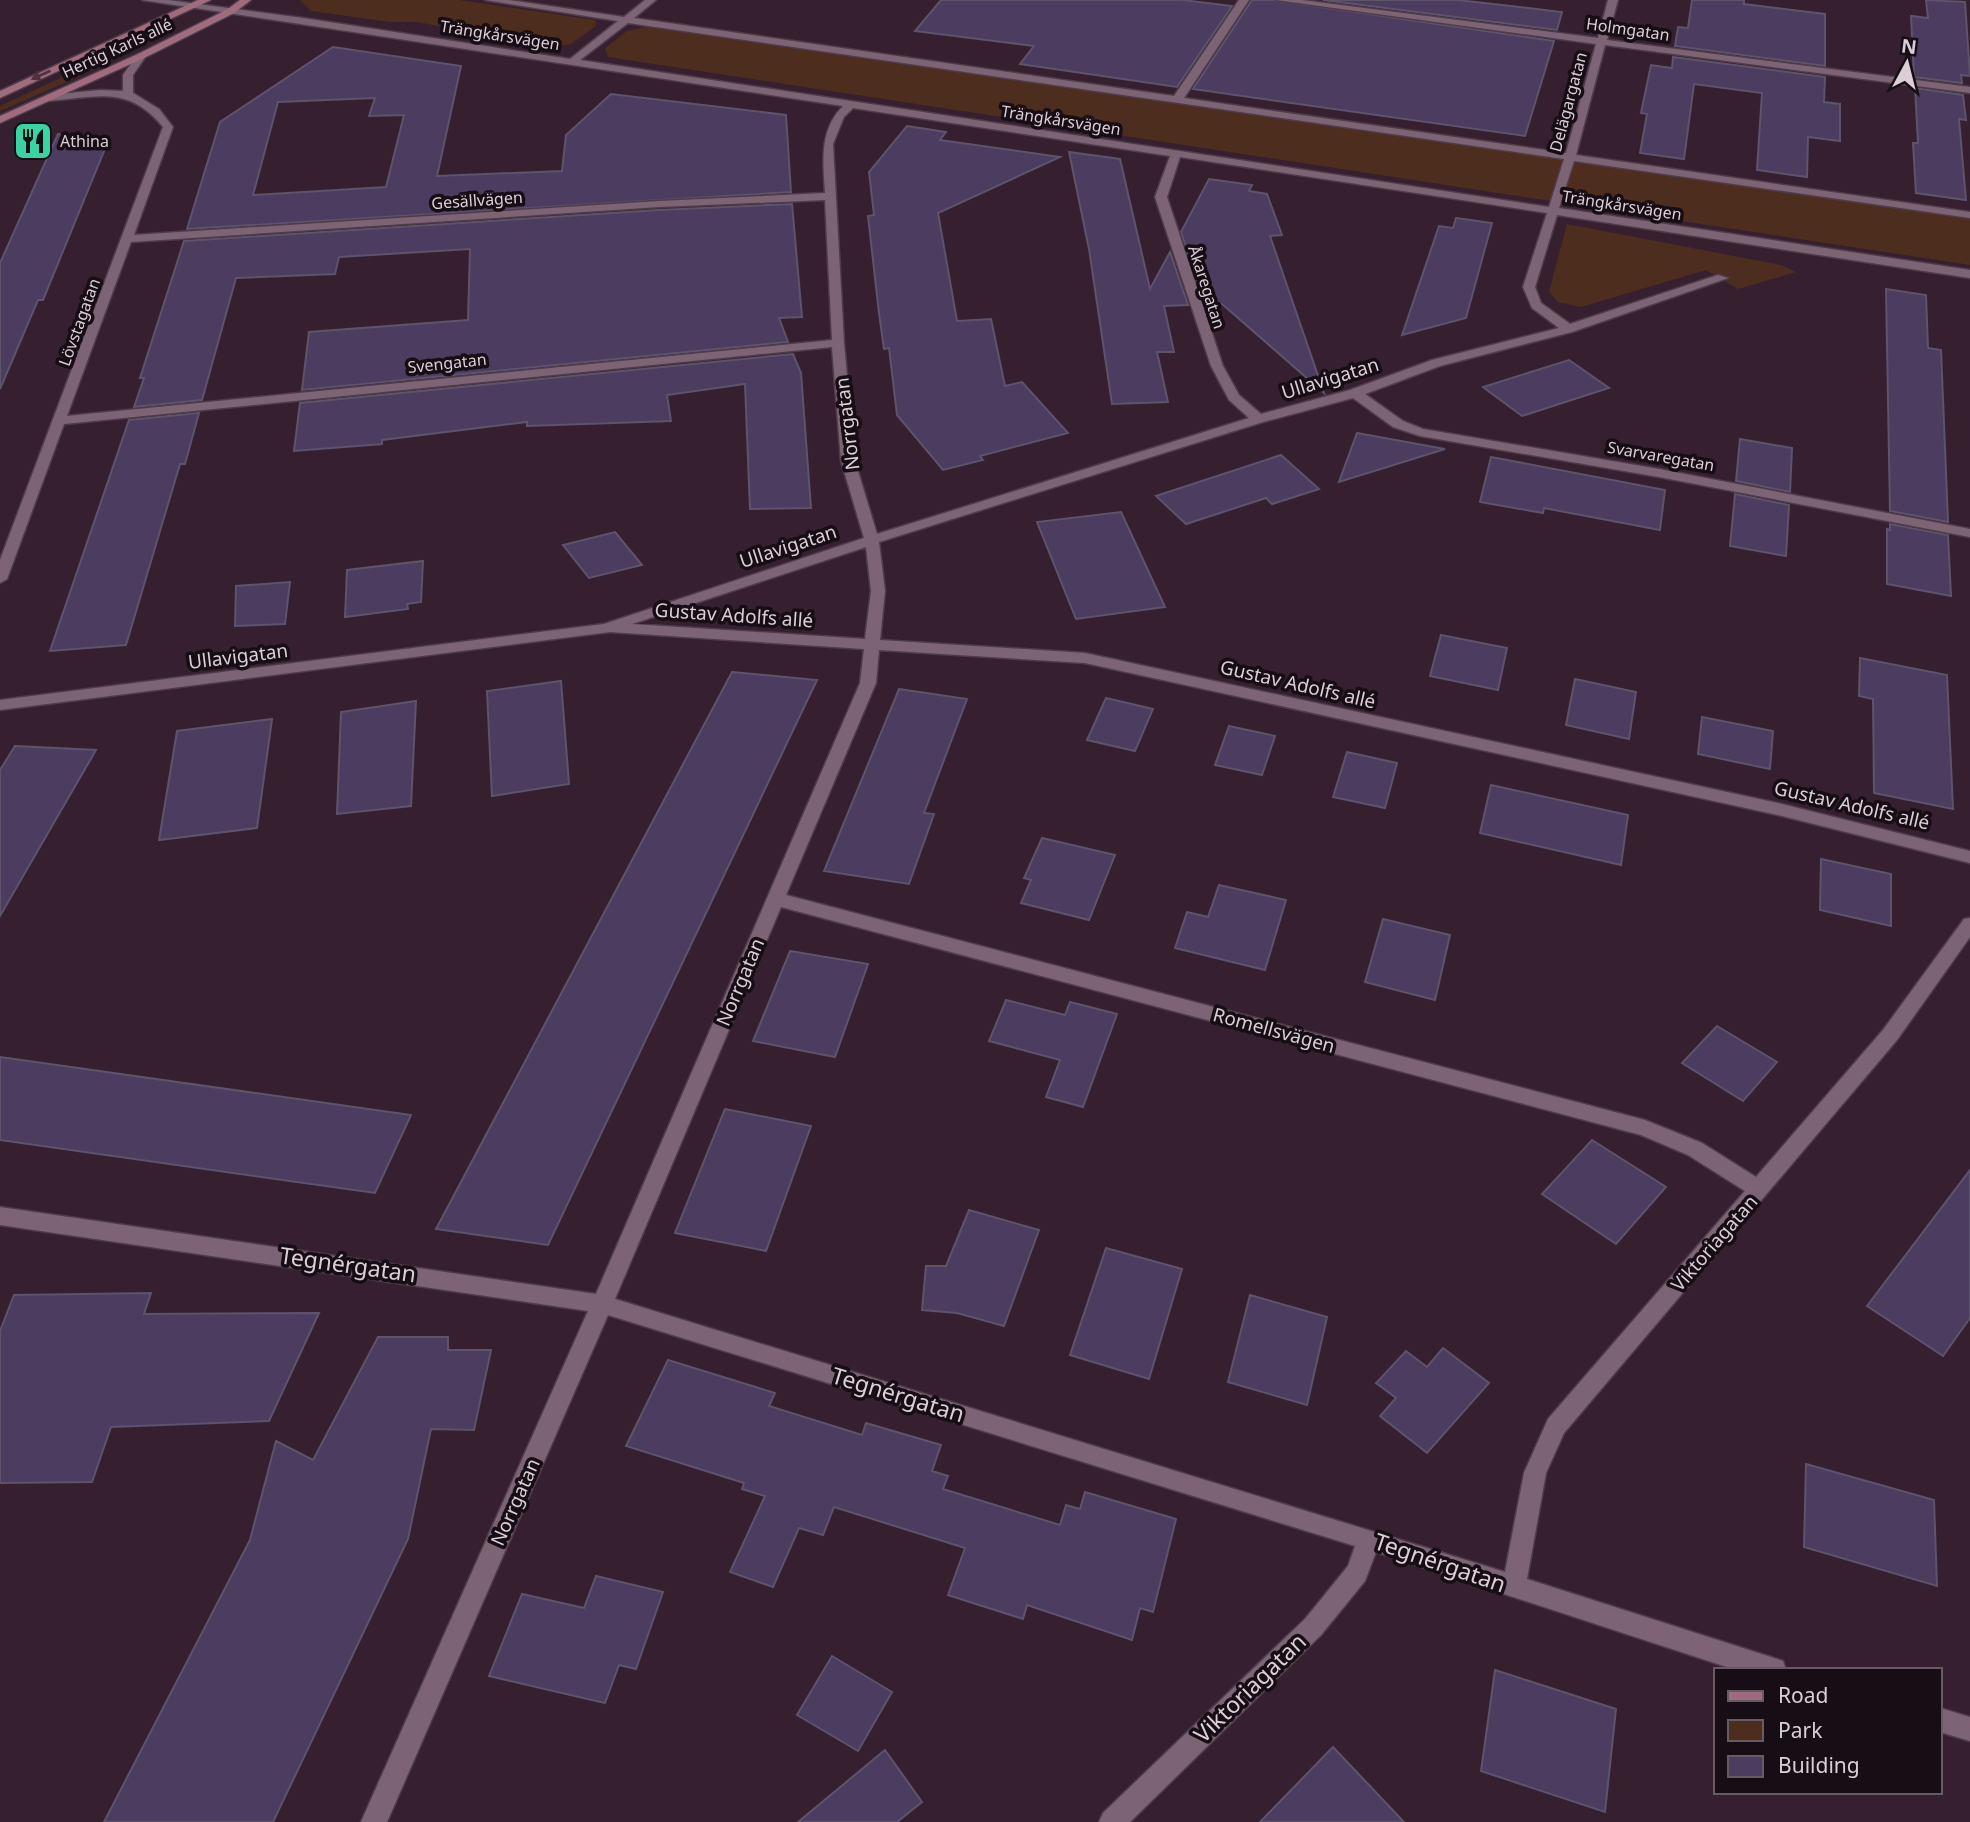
<svg xmlns="http://www.w3.org/2000/svg" width="1970" height="1822" viewBox="0 0 1970 1822" font-family="'Noto Sans',sans-serif">
  <rect width="100%" height="100%" fill="#362030"/>
  <g fill="#4d2d1e">
    <polygon points="300,0 459,0 595,20 596,26 571,44 552,47 417,22 390,22 311,11"/>
    <polygon points="646,27 1970,218 1970,265 608,57 605,48 627,31"/>
    <polygon points="158,33 162,34 83,75 0,111 0,106"/>
    <polygon points="1567,224 1781,265 1796,272 1738,289 1706,270 1581,307 1558,302 1549,292"/>
  </g>
  <g fill="#4c3c60" stroke="#5d536b" stroke-width="2" fill-rule="evenodd">
    <polygon points="941,0 1182,0 1232,6 1177,87 1020,64 1034,46 915,31"/>
    <polygon points="1252,0 1273,0 1554,41 1525,136 1193,89"/>
    <polygon points="1323,0 1458,0 1562,12 1557,30"/>
    <polygon points="1692,0 1744,0 1744,4 1825,14 1825,66 1675,46 1678,27 1688,28"/>
    <polygon points="1926,0 1965,2 1970,76 1961,75 1962,83 1914,77 1911,16 1928,18"/>
    <path d="M333,47L461,66L437,176L562,171L566,135L611,94L786,115L791,192L187,229L220,122ZM375,98L369,116L404,115L386,187L253,195L278,102Z"/>
    <polygon points="1673,57 1825,77 1824,102 1840,104 1840,141 1808,137 1807,177 1757,170 1762,93 1694,84 1684,159 1640,153 1647,114 1641,113 1651,65 1672,68"/>
    <polygon points="1915,88 1963,95 1966,120 1959,119 1966,200 1916,193 1913,143 1918,143"/>
    <polygon points="907,126 946,132 940,140 1060,157 938,213 957,321 991,319 1005,386 1022,382 1068,433 980,456 983,460 943,470 897,415 889,348 884,349 879,313 868,216 874,215 869,172"/>
    <polygon points="58,134 107,144 43,300 38,300 0,389 0,263"/>
    <polygon points="1069,152 1120,159 1150,289 1170,252 1188,305 1164,306 1174,352 1157,352 1168,402 1112,404 1089,249"/>
    <polygon points="1209,179 1252,185 1249,191 1267,194 1282,235 1270,236 1324,393 1222,304 1205,305 1181,232"/>
    <polygon points="792,204 802,317 779,318 788,342 302,390 309,332 468,320 470,249 339,257 335,274 236,278 202,400 134,407 144,378 140,378 184,241 659,210"/>
    <polygon points="1456,218 1492,223 1466,318 1402,335 1439,226 1453,228"/>
    <polygon points="1886,289 1926,295 1928,348 1941,350 1948,522 1890,511"/>
    <polygon points="793,354 801,373 811,508 750,509 745,384 667,395 671,421 527,426 527,422 382,440 382,444 294,451 300,403"/>
    <polygon points="1569,360 1609,388 1522,416 1483,387"/>
    <polygon points="199,413 185,464 180,464 126,645 50,651 129,420"/>
    <polygon points="1357,433 1445,449 1339,482"/>
    <polygon points="1740,439 1792,448 1790,492 1736,481"/>
    <polygon points="1281,455 1319,489 1272,504 1266,498 1186,524 1156,496"/>
    <polygon points="1491,457 1665,490 1660,530 1544,508 1543,513 1480,502"/>
    <polygon points="1735,494 1789,505 1786,556 1730,546"/>
    <polygon points="1121,512 1165,607 1076,619 1037,522"/>
    <polygon points="1890,524 1948,535 1951,596 1887,584 1887,529 1890,530"/>
    <polygon points="615,532 642,565 589,578 563,545"/>
    <polygon points="423,561 421,602 407,604 408,609 345,617 347,570"/>
    <polygon points="290,582 285,624 235,626 236,586"/>
    <polygon points="1441,635 1507,648 1498,690 1430,676"/>
    <polygon points="1860,658 1947,675 1953,809 1874,793 1873,699 1859,696"/>
    <polygon points="732,672 817,680 548,1245 436,1229"/>
    <polygon points="1575,679 1636,692 1629,739 1566,725"/>
    <polygon points="561,681 569,784 492,796 487,691"/>
    <polygon points="899,689 967,699 924,813 934,814 909,884 824,871"/>
    <polygon points="1106,698 1153,709 1135,751 1087,740"/>
    <polygon points="416,701 411,806 337,814 341,712"/>
    <polygon points="1702,717 1773,731 1770,769 1698,754"/>
    <polygon points="272,719 257,828 159,840 177,731"/>
    <polygon points="1229,726 1275,736 1262,775 1215,765"/>
    <polygon points="15,746 96,750 0,916 0,770"/>
    <polygon points="1347,752 1397,763 1385,808 1333,797"/>
    <polygon points="1491,785 1628,815 1621,865 1480,833"/>
    <polygon points="1042,838 1115,855 1089,920 1021,903 1031,880 1024,878"/>
    <polygon points="1821,859 1891,874 1891,926 1820,910"/>
    <polygon points="1219,885 1286,900 1265,970 1175,948 1187,912 1208,917"/>
    <polygon points="1383,919 1450,935 1435,1000 1365,982"/>
    <polygon points="790,951 868,964 835,1057 753,1041"/>
    <polygon points="1006,1000 1065,1015 1070,1002 1117,1014 1083,1107 1046,1097 1060,1060 989,1041"/>
    <polygon points="1717,1026 1777,1062 1743,1101 1682,1063"/>
    <polygon points="0,1057 411,1115 375,1193 0,1140"/>
    <polygon points="725,1109 811,1126 766,1251 675,1233"/>
    <polygon points="1592,1140 1666,1187 1616,1244 1542,1194"/>
    <polygon points="1970,1170 1970,1318 1943,1356 1867,1306"/>
    <polygon points="969,1210 1039,1230 1004,1326 957,1313 922,1310 926,1266 946,1266"/>
    <polygon points="1106,1248 1182,1269 1149,1379 1070,1355"/>
    <polygon points="151,1293 144,1314 319,1313 269,1421 111,1427 92,1482 0,1483 0,1331 14,1295"/>
    <polygon points="1250,1295 1327,1317 1307,1405 1228,1382"/>
    <polygon points="378,1337 448,1337 448,1350 491,1350 474,1430 431,1429 408,1539 273,1822 104,1822 250,1540 276,1441 313,1460"/>
    <polygon points="1443,1348 1489,1383 1427,1453 1380,1416 1396,1398 1376,1383 1406,1351 1427,1367"/>
    <polygon points="668,1360 775,1393 769,1406 862,1435 866,1423 941,1445 932,1471 948,1476 943,1489 1060,1525 1066,1505 1080,1509 1085,1492 1176,1519 1153,1612 1140,1608 1132,1640 1027,1605 1023,1619 948,1595 965,1548 834,1507 823,1535 799,1528 773,1587 730,1572 765,1496 742,1489 744,1483 626,1446"/>
    <polygon points="1806,1464 1934,1500 1937,1586 1804,1547"/>
    <polygon points="596,1576 663,1592 636,1669 619,1665 605,1703 489,1676 522,1594 584,1608"/>
    <polygon points="832,1656 892,1692 858,1751 797,1715"/>
    <polygon points="1495,1670 1616,1709 1605,1812 1481,1771"/>
    <polygon points="1333,1747 1404,1822 1260,1822"/>
    <polygon points="885,1750 922,1802 897,1822 798,1822"/>
  </g>
  <g fill="none" stroke-linecap="round" stroke-linejoin="round">
    <defs>
      <g id="street">
        <path d="M142,0H168L303,18L570,59L618,21L485,0H509L624,17L645,0H656L634,18L1174,96L1239,0H1249L1184,98L1566,153L1596,44L1276,0H1302L1598,38L1608,0H1618L1607,40L1970,87V93L1605,45L1576,155L1970,212V218L1574,161L1559,208L1970,270V278L1557,215L1535,287L1541,303L1570,324L1718,275L1728,278L1572,332L1440,366L1365,394L1403,421L1423,429L1659,469L1970,529V537L1659,477L1420,436L1393,427L1353,398L1263,422L879,542L885,591L880,640L1085,653L1782,804L1970,851V863L1782,816L1085,663L879,650L876,683L786,895L1645,1120L1702,1143L1756,1177L1883,1030L1964,919L1970,918V937L1897,1040L1564,1433L1546,1473L1527,1579L1774,1658L1783,1661L1786,1670H1736L1376,1552L1365,1581L1321,1635L1130,1822H1099L1103,1813L1305,1619L1348,1566L1355,1546L608,1315L387,1822H361L588,1311L0,1225V1207L596,1294L860,683L864,649L610,632L0,710V700L604,624L864,538L841,461L832,347L64,424L7,579L0,583V560L163,127C129,85 97,97 49,101L44,98L49,95L100,90L123,91V75L138,54L146,56L133,75V93L159,109L173,127L134,235L659,201L825,193C823,161 819,130 843,106ZM628,23L1564,159L1549,207L580,60ZM853,108L1170,156L1155,197L1211,366L1229,400L1249,418L877,534L855,461L844,343L833,144L844,117ZM1180,157L1547,213L1523,287L1532,308L1559,328L1432,360L1350,390L1261,414L1239,395L1223,366L1167,197ZM825,200L832,340L67,416L131,242L659,207ZM866,547L871,591L865,639L632,624ZM781,907L1641,1135L1688,1155L1745,1191L1548,1419L1524,1473L1505,1572L615,1299Z"/>
        <polygon points="1940,1708 1970,1717 1970,1741 1940,1732"/>
      </g>
      <g id="secondary">
        <polygon points="198,0 211,0 0,98 0,91"/>
        <polygon points="240,0 251,0 234,13 144,58 0,123 0,116 138,54 228,9"/>
      </g>
    </defs>
    <use href="#street" stroke="#4f3c4a" stroke-width="3"/>
    <use href="#secondary" stroke="#4f3c4a" stroke-width="3"/>
    <use href="#street" fill="#7d6475" fill-rule="evenodd"/>
    <use href="#secondary" fill="#a06b7c" fill-rule="evenodd"/>
  </g>
  <defs><path id="oneway-solid" d="M-6-.8H1V-3.2L6.5 0L1 3.2V.8H-6Z" transform="scale(1.75)"/></defs>
  <use fill="#4e333e" href="#oneway-solid" transform="translate(41 75) rotate(156)"/>
  <defs>
    <symbol id="restaurant-square" viewBox="-11 -11 22 22"><rect x="-9" y="-9" width="18" height="18" rx="4" fill="#3ad4a4" stroke="#170e15"/><path d="M-5-6h1v4h1v-4h1v4h1v-4h1v5L-1.5 .5V6h-2V.5L-5-1ZM5-6V6H3V1.5H1.5Q1.5-4 5-6Z" fill="#111"/></symbol>
  </defs>
  <g fill-rule="evenodd">
    <use href="#restaurant-square" x="11" y="119" width="44" height="44"/>
  </g>
  <g text-anchor="middle" stroke-width="7" stroke-linejoin="round" paint-order="stroke">
    <g font-size="16" fill="#dccdd7" stroke="#170e15">
      <text transform="translate(1628 29) rotate(8)" y="6">Holmgatan</text>
      <text transform="translate(500 35) rotate(9)" y="6">Trängkårsvägen</text>
      <text transform="translate(117 48) rotate(-25)" y="6">Hertig Karls allé</text>
      <text transform="translate(1568 102) rotate(-75)" y="6">Delägargatan</text>
      <text transform="translate(1061 120) rotate(9)" y="6">Trängkårsvägen</text>
      <text transform="translate(477 200) rotate(-4)" y="6">Gesällvägen</text>
      <text transform="translate(1622 205) rotate(9)" y="6">Trängkårsvägen</text>
      <text transform="translate(1207 287) rotate(72)" y="6">Åkaregatan</text>
      <text transform="translate(79 322) rotate(-70)" y="6">Lövstagatan</text>
      <text transform="translate(447 363) rotate(-6)" y="6">Svengatan</text>
      <text transform="translate(1661 456) rotate(10)" y="6">Svarvaregatan</text>
    </g>
    <g font-size="16" fill="#dccdd7" stroke="#170e15" text-anchor="start">
      <text x="60" y="147">Athina</text>
    </g>
    <g font-size="19" fill="#dccdd7" stroke="#170e15">
      <text transform="translate(1330 378) rotate(-17)" y="7">Ullavigatan</text>
      <text transform="translate(847 424) rotate(-97)" y="7">Norrgatan</text>
      <text transform="translate(788 546) rotate(-18)" y="7">Ullavigatan</text>
      <text transform="translate(734 615) rotate(4)" y="7">Gustav Adolfs allé</text>
      <text transform="translate(238 656) rotate(-7)" y="7">Ullavigatan</text>
      <text transform="translate(1298 684) rotate(13)" y="7">Gustav Adolfs allé</text>
      <text transform="translate(1852 805) rotate(13)" y="7">Gustav Adolfs allé</text>
      <text transform="translate(740 982) rotate(-67)" y="7">Norrgatan</text>
      <text transform="translate(1274 1030) rotate(15)" y="7">Romellsvägen</text>
      <text transform="translate(1714 1243) rotate(-49)" y="7">Viktoriagatan</text>
      <text transform="translate(515 1502) rotate(-66)" y="7">Norrgatan</text>
    </g>
    <g font-size="23" fill="#dccdd7" stroke="#170e15">
      <text transform="translate(348 1265) rotate(8)" y="8">Tegnérgatan</text>
      <text transform="translate(898 1395) rotate(17)" y="8">Tegnérgatan</text>
      <text transform="translate(1440 1563) rotate(19)" y="8">Tegnérgatan</text>
      <text transform="translate(1250 1688) rotate(-44)" y="8">Viktoriagatan</text>
    </g>
  </g>
  <rect x="1714" y="1668" width="228" height="126" fill="#170e15" stroke="#665a63" stroke-width="2"/>
  <rect x="1728" y="1691" width="35" height="10" fill="#a06b7c" stroke="#665a63" stroke-width="2"/>
  <text x="1778" y="1703" font-size="21" fill="#dccdd7">Road</text>
  <rect x="1728" y="1720" width="35" height="21" fill="#4d2d1e" stroke="#665a63" stroke-width="2"/>
  <text x="1778" y="1738" font-size="21" fill="#dccdd7">Park</text>
  <rect x="1728" y="1756" width="35" height="21" fill="#4c3c60" stroke="#665a63" stroke-width="2"/>
  <text x="1778" y="1773" font-size="21" fill="#dccdd7">Building</text>
  <g transform="translate(1907 63) rotate(7)" stroke="#170e15" stroke-width="5" paint-order="stroke">
  <path d="M0-5L12 26L0 18L-12 26Z" fill="#dccdd7"/>
  <text y="-10" font-size="19" font-weight="bold" text-anchor="middle" fill="#dccdd7">N</text>
  </g>
</svg>
